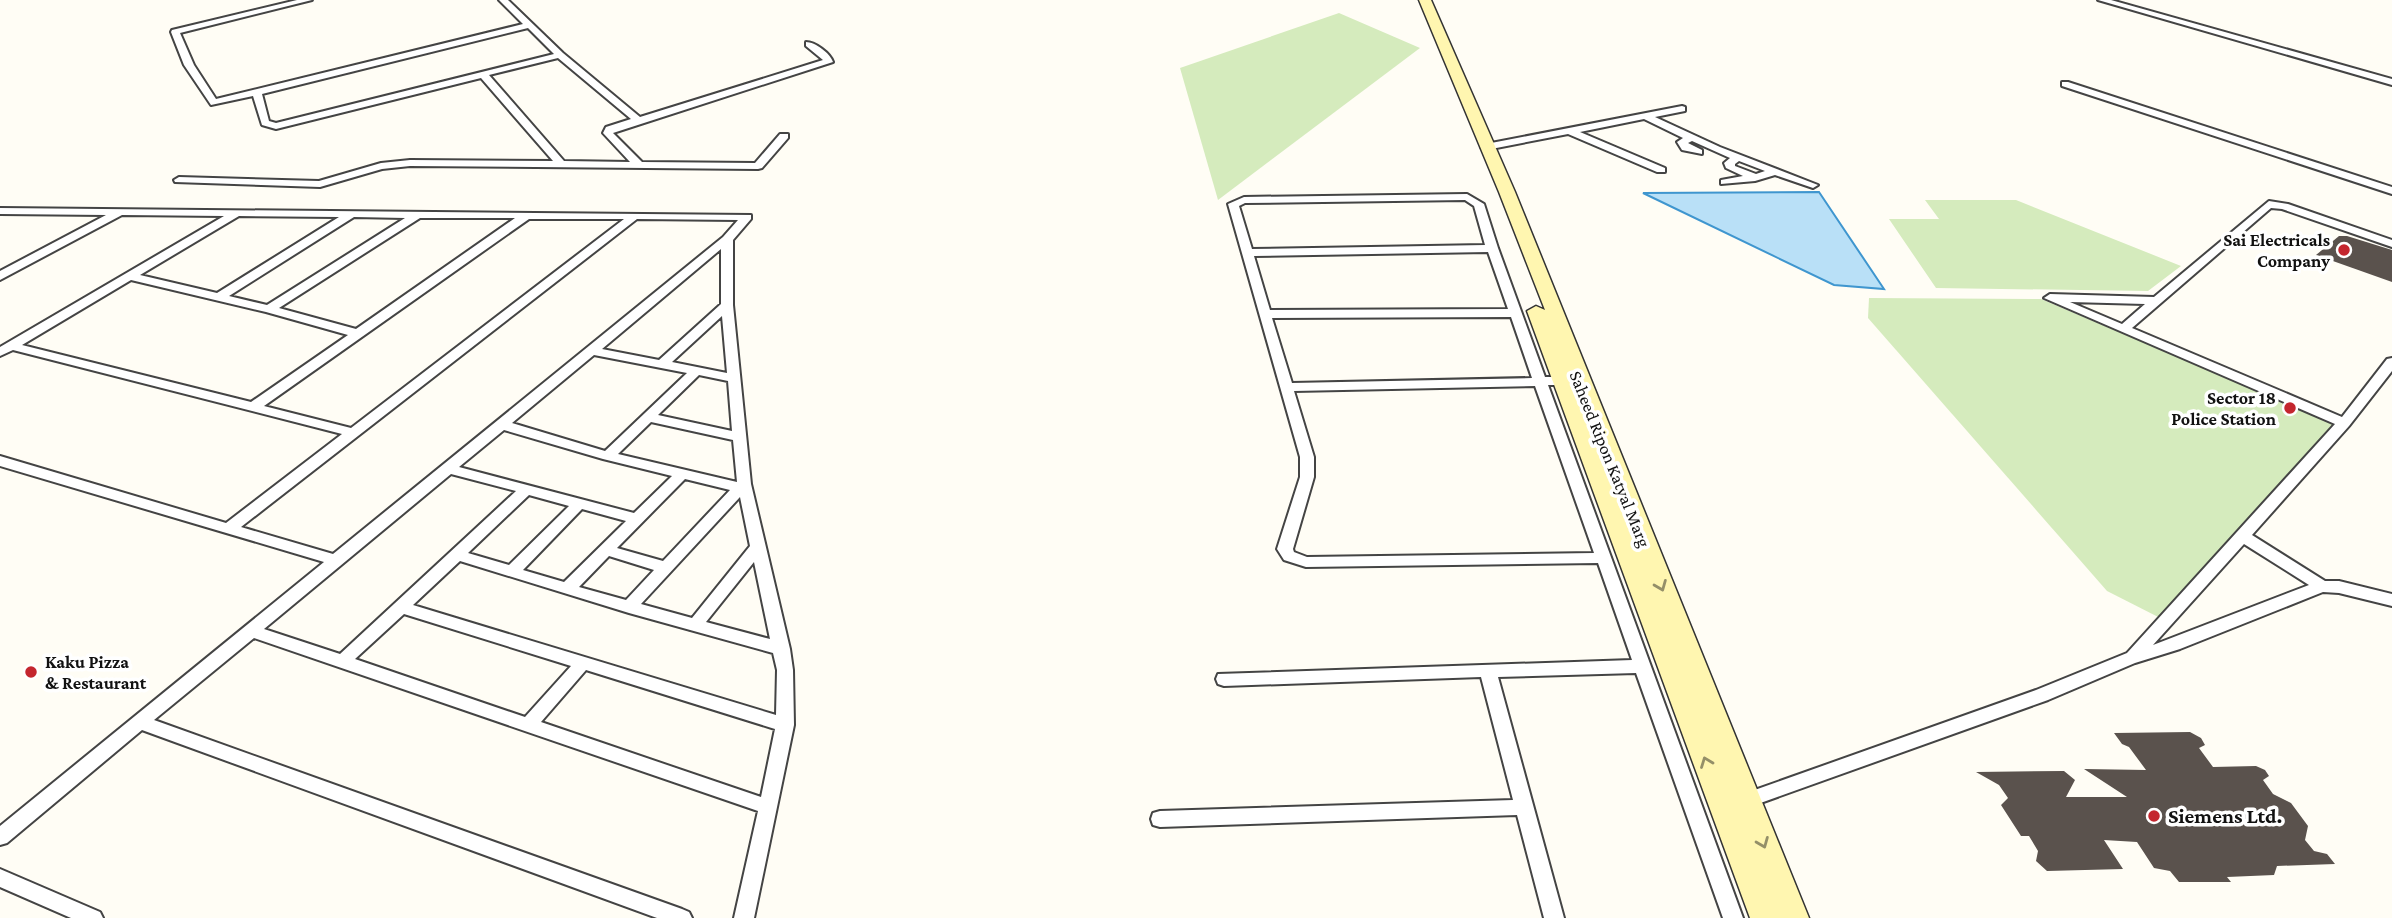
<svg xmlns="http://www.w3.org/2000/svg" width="2392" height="918" viewBox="0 0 2392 918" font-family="'Crimson Pro',serif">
  <rect width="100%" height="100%" fill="#fffdf5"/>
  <g fill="#d5ebbd">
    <polygon points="1339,13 1420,48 1218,200 1180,68"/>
    <polygon points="1925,200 2016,200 2181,266 2148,291 1936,288 1889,219 1939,219"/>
    <polygon points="1869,298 2041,299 2341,426 2170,623 2107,591 1868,318"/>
  </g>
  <polygon fill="#b9e0f7" stroke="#3f96cf" stroke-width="2" points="1819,192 1884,289 1834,285 1643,193"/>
  <g fill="#5a524d">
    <polygon points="2339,236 2347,236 2392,250 2392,282 2316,255"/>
    <polygon points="2190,732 2201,738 2205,745 2199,748 2213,767 2256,766 2265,770 2269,776 2263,780 2273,794 2291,803 2308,826 2305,840 2314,851 2327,854 2335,864 2277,866 2274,875 2227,877 2231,882 2179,882 2170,871 2154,868 2137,842 2104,840 2123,869 2047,871 2036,861 2038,851 2029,836 2021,836 2001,805 2008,798 1999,785 1976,772 2064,771 2075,780 2066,797 2127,797 2084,769 2146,770 2129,747 2122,744 2114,733"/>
  </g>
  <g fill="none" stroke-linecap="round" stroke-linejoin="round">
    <defs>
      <g id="street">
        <path d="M297,0H312L180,33L194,65L216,99L523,24L499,0H508L563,53L640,117L823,60L806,46V42C815,42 830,53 833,62L613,133L642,162L755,163L780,134H788V138L762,168L758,169L410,166L382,169L320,187L175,182L174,180L179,177L319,181L381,163L410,160L553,161L481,78L276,129L262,125L253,96L211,105L184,65L171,32L172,30ZM528,28L554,54L276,123L269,121L262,94ZM558,58L631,119L606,127L603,133L630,162L564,161L489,75Z"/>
        <polygon points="2098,0 2111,0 2392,79 2392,85"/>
        <polygon points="2062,82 2068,82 2392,187 2392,194 2062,86"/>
        <path d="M1682,106L1685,107V111L1655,117L1720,147L1818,185L1813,188L1775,175L1755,181L1721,184V180L1743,176L1726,168L1724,163L1730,158L1692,141L1688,143L1702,150V154L1682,150L1677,142L1683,138L1644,119L1580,132L1665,168V172H1657L1568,134L1486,150L1481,147L1486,144ZM1739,161L1765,171L1756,174L1735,166V164Z"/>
        <path d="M1467,194L1484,204L1498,248L1545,377H1563L1570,381L1563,385H1548L1743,918H1723L1636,673L1498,677L1564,918H1544L1517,815L1160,827L1153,825L1151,819L1153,813L1160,811L1513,800L1481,677L1224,686L1218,684L1216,679L1218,674L1632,660L1598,563L1306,567L1284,560L1277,549L1300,477V457L1228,204L1244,197ZM1465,200L1474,206L1485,245L1252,249L1239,206L1245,203ZM1488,252L1508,309L1270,310L1254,256ZM1511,317L1532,378L1292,383L1272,318ZM1535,386L1594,553L1307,557L1294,552L1293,549L1314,477V457L1294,391Z"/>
        <path d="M2269,201L2288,204L2392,240V247L2282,209L2271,208L2132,328L2342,417L2387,359L2392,358V371L2349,426L2252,535L2325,581H2339L2392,594V606L2339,593L2323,592L2180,649L2135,663L2048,700L1741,810L1735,807L1732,802L1735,797L2036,690L2127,653L2335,424L2044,298L2050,294L2154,297ZM2070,302L2145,304L2122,324ZM2244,544L2309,585L2153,645Z"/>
        <path d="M0,208L751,215V219L733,240V305L751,484L790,649L793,670L794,725L754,918H734L758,811L254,638L154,720L682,909L689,912L692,918H657L142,730L7,843L0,845V826L324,562L0,466V456L226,523L342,434L13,350L0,356V347L224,216L122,215L0,280V271L106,215L0,214ZM239,216L339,217L217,293L140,275ZM354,217L405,218L267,305L229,296ZM420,218H515L356,329L279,308ZM529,219H624L351,428L264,406ZM637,219L738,220L723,237L333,554L241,527ZM721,249V304L659,360L602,349ZM131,280L266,312L348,335L251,402L22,345ZM722,316L727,373L672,362ZM594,355L687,373L605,451L512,423ZM699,375L728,381L732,431L658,415ZM651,422L733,440L737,482L618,454ZM504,430L603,459L672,476L634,513L459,467ZM451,474L516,491L340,654L264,629ZM685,479L730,490L663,561L617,548ZM529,495L569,506L509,565L468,553ZM740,497L750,546L692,618L641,604ZM582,509L626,521L564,582L523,570ZM609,556L654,570L626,600L579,587ZM460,561L629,613L773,653L777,670L776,715L413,605ZM754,562L770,639L706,622ZM404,614L571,666L525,717L355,659ZM586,670L775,729L761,797L541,722Z"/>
        <polygon points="0,869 100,912 103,918 71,918 0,887"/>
      </g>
      <polygon id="secondary" points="1419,0 1431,0 1515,192 1809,918 1750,918 1527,311 1536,306 1545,310 1499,192"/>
    </defs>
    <use href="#street" stroke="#444" stroke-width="4"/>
    <use href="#secondary" stroke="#333" stroke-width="3"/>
    <use href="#street" fill="#fff" fill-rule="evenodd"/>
    <use href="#secondary" fill="#fff6b0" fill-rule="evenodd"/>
  </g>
  <defs><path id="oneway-chevron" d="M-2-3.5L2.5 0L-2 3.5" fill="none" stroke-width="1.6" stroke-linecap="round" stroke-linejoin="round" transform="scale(1.75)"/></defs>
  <g stroke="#948f68">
    <use href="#oneway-chevron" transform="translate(1661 586) rotate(68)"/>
    <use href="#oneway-chevron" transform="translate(1706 762) rotate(-111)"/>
    <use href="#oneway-chevron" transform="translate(1763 843) rotate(68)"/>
  </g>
  <g fill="#c4262e" stroke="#fff" stroke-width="2.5">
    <circle cx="2344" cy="250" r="7"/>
    <circle cx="2290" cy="408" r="7"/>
    <circle cx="31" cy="672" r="7"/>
    <circle cx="2154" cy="816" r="7"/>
  </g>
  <g text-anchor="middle" stroke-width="7" stroke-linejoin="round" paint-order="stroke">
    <g font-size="18" font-weight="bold" fill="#111" stroke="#fff" text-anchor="end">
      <text x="2330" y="246">Sai Electricals<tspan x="2330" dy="21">Company</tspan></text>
      <text x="2276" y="404">Sector 18<tspan x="2276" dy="21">Police Station</tspan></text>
      <text x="45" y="668" text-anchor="start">Kaku Pizza<tspan x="45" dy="21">&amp; Restaurant</tspan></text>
    </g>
    <g font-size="18" fill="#111" stroke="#fff">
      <text transform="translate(1610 459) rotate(68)" y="6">Saheed Ripon Katyal Marg</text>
    </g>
    <g font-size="21" font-weight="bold" fill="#111" stroke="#fff" text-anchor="start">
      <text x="2168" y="823">Siemens Ltd.</text>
    </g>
  </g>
</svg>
